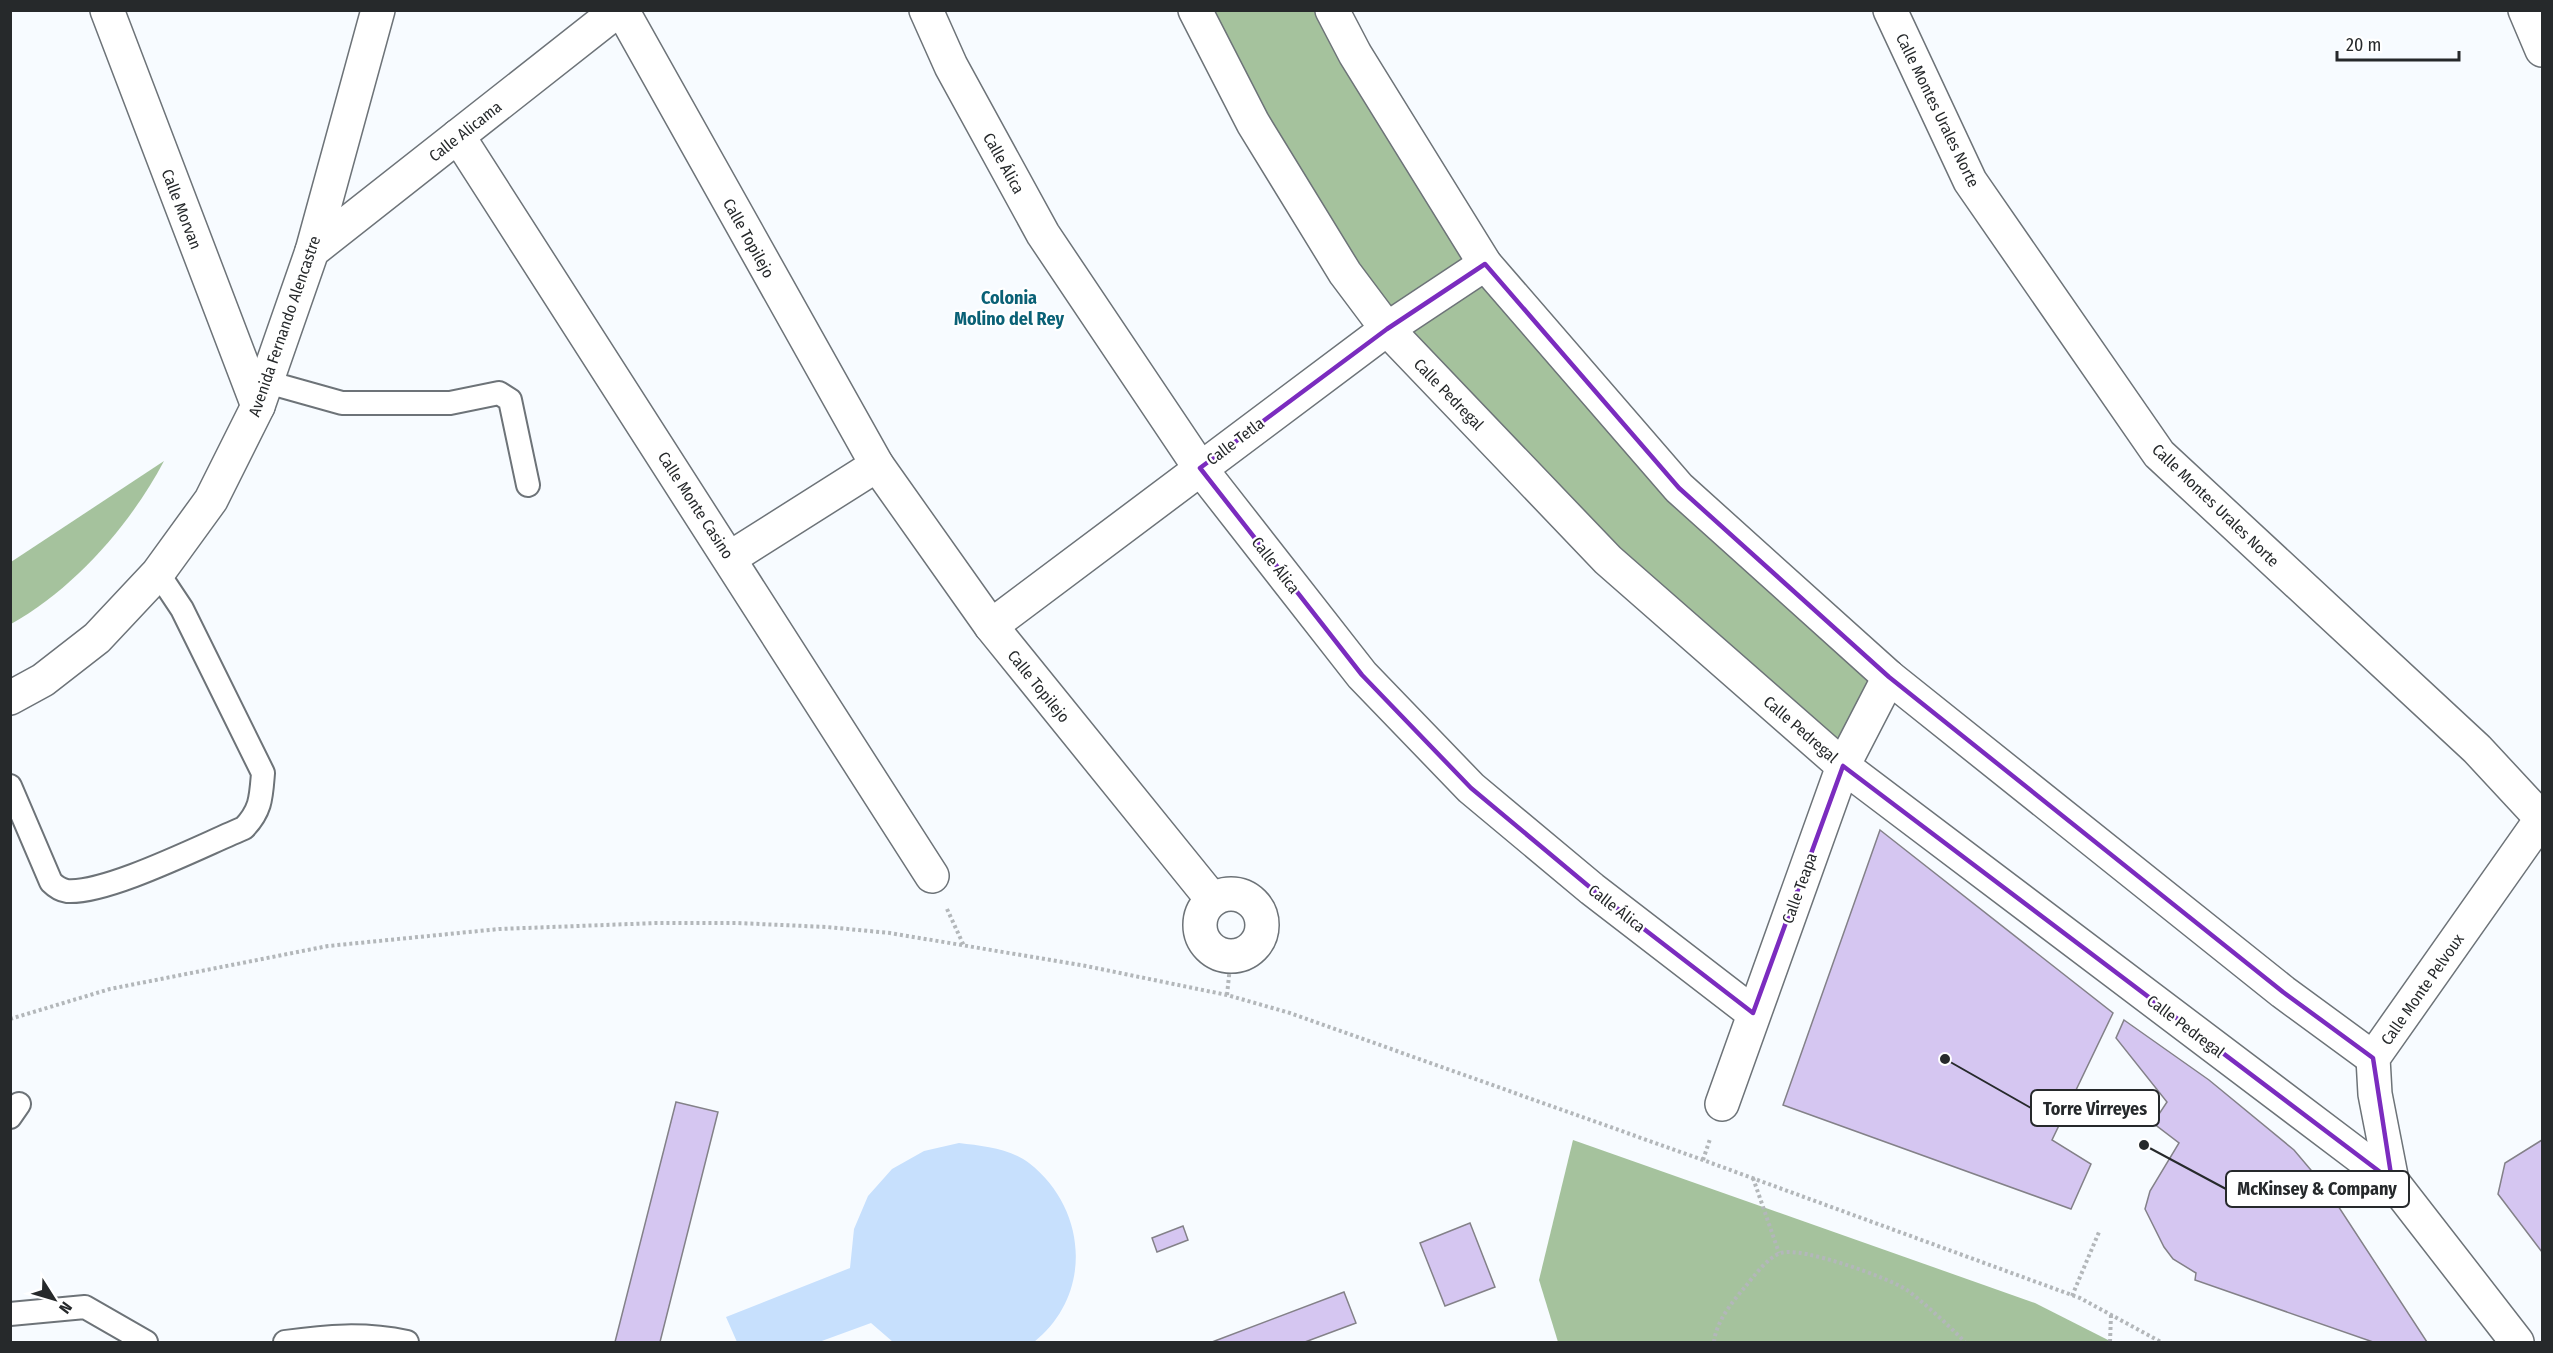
<svg xmlns="http://www.w3.org/2000/svg" width="2553" height="1353" viewBox="0 0 2553 1353" font-family="'Fira Sans Condensed',sans-serif">
  <rect width="100%" height="100%" fill="#f7fbff"/>
  <g fill="#a5c29d">
    <polygon points="1202,11 1330,11 1500,291 1883,678 1841,758 1608,553 1345,260"/>
    <path d="M164,461C130,525 75,588 11,624V562Z"/>
    <polygon points="1573,1140 2035,1303 2112,1342 1558,1342 1539,1280"/>
  </g>
  <path fill="#c7e0fd" d="M959,1143C983,1146 1009,1148 1029,1163C1088,1209 1093,1295 1034,1342H893L871,1323L819,1342H737L726,1317L850,1268L854,1229L868,1196L892,1169L924,1151Z"/>
  <g fill="#d5c6f1" stroke="#838188" stroke-width="1.5">
    <polygon points="1880,830 2113,1013 2052,1140 2091,1164 2071,1209 1783,1105"/>
    <polygon points="2124,1020 2209,1080 2294,1150 2327,1189 2427,1342 2373,1342 2195,1280 2196,1273 2173,1259 2164,1247 2145,1209 2150,1191 2179,1143 2153,1123 2167,1102 2116,1038"/>
    <polygon points="676,1102 718,1112 660,1342 615,1342"/>
    <polygon points="2542,1140 2542,1252 2498,1194 2505,1163"/>
    <polygon points="1470,1223 1495,1287 1445,1306 1420,1243"/>
    <polygon points="1183,1226 1188,1240 1157,1252 1152,1238"/>
    <polygon points="1344,1292 1356,1323 1305,1342 1212,1342"/>
  </g>
  <g fill="none" stroke-linecap="round" stroke-linejoin="round">
    <defs>
      <g id="lane">
        <polyline points="267,382 342,403 450,403 499,393 510,400 528,485"/>
        <path d="M10,786L51,882C55,886 61,890 67,891C107,894 203,845 244,828C261,810 261,798 263,773L182,609L158,573"/>
        <polyline points="10,1117 19,1104"/>
        <polyline points="10,1314 85,1307 146,1342"/>
        <path d="M285,1342C327,1336 364,1333 407,1342"/>
      </g>
      <g id="street">
        <polyline points="107,10 258,406"/>
        <polyline points="622,10 877,465 991,626 1212,899"/>
        <polyline points="926,10 951,66 1043,234 1200,468 1362,675 1471,788 1592,889 1753,1013"/>
        <polyline points="1195,10 1253,123 1345,273 1387,329 1608,560 1843,766 2392,1181 2517,1342"/>
        <polyline points="1332,10 1355,54 1485,264 1679,488 1889,677 2283,992 2373,1058"/>
        <polyline points="1890,10 1970,181 2159,454 2477,749 2542,819"/>
        <polyline points="458,136 932,876"/>
        <polyline points="312,251 378,10"/>
        <polyline points="730,558 877,465"/>
        <polyline points="991,626 1387,329 1485,264"/>
        <circle cx="1231" cy="925" r="31"/>
        <polyline points="1722,1104 1843,766 1889,677"/>
        <polyline points="2392,1181 2375,1094 2373,1058 2542,818"/>
      </g>
      <g id="secondary">
        <polyline points="2525,10 2542,50"/>
        <polyline points="10,698 43,680 97,638 158,573 211,500 258,406 312,251 618,10"/>
      </g>
    </defs>
    <use href="#lane" stroke="#6d7378" stroke-width="26"/>
    <use href="#street" stroke="#6d7378" stroke-width="36"/>
    <use href="#secondary" stroke="#6d7378" stroke-width="36"/>
    <g stroke="#b3b7ba" stroke-width="4" stroke-dasharray="3 3" stroke-linecap="butt">
      <polyline points="947,909 964,946"/>
      <polyline points="1227,995 1231,957"/>
      <polyline points="10,1019 110,989 328,946 499,929 657,923 737,923 827,927 890,933 1086,966 1227,995 1290,1013 1703,1160 2080,1298 2161,1342"/>
      <polyline points="1703,1160 1710,1139"/>
      <polyline points="1753,1178 1779,1253"/>
      <polyline points="2072,1296 2099,1232"/>
      <path d="M1714,1342C1716,1322 1732,1302 1745,1287C1754,1276 1768,1257 1781,1253C1801,1246 1889,1278 1907,1290C1928,1306 1947,1324 1965,1342"/>
      <polyline points="2110,1342 2111,1315"/>
    </g>
    <use href="#lane" stroke="#fff" stroke-width="22"/>
    <use href="#street" stroke="#fff" stroke-width="33"/>
    <use href="#secondary" stroke="#fff" stroke-width="33"/>
  </g>
  <path fill="none" stroke="#7b2cbf" stroke-width="4.5" stroke-linejoin="round" d="M1485,264L1679,488L1889,677L2283,992L2373,1058L2392,1181L1843,766L1753,1013L1592,889L1471,788L1362,675L1200,468L1387,329Z"/>
  <g text-anchor="middle" stroke-width="4.5" stroke-linejoin="round" paint-order="stroke">
    <g font-size="16" fill="#26292b" stroke="#fff">
      <text transform="translate(1938 110) rotate(64)" y="6">Calle Montes Urales Norte</text>
      <text transform="translate(465 131) rotate(-38)" y="6">Calle Alicama</text>
      <text transform="translate(1004 163) rotate(61)" y="6">Calle Álica</text>
      <text transform="translate(182 209) rotate(69)" y="6">Calle Morvan</text>
      <text transform="translate(749 238) rotate(61)" y="6">Calle Topilejo</text>
      <text transform="translate(284 326) rotate(-71)" y="6">Avenida Fernando Alencastre</text>
      <text transform="translate(1449 394) rotate(46)" y="6">Calle Pedregal</text>
      <text transform="translate(1235 441) rotate(-37)" y="6">Calle Tetla</text>
      <text transform="translate(696 505) rotate(57)" y="6">Calle Monte Casino</text>
      <text transform="translate(2216 505) rotate(44)" y="6">Calle Montes Urales Norte</text>
      <text transform="translate(1276 565) rotate(52)" y="6">Calle Álica</text>
      <text transform="translate(1039 686) rotate(51)" y="6">Calle Topilejo</text>
      <text transform="translate(1801 729) rotate(41)" y="6">Calle Pedregal</text>
      <text transform="translate(1799 888) rotate(-70)" y="6">Calle Teapa</text>
      <text transform="translate(1617 908) rotate(38)" y="6">Calle Álica</text>
      <text transform="translate(2422 989) rotate(-55)" y="6">Calle Monte Pelvoux</text>
      <text transform="translate(2186 1026) rotate(37)" y="6">Calle Pedregal</text>
    </g>
    <g font-size="18" font-weight="bold" fill="#0a6176" stroke="#fff">
      <text x="1009" y="304">Colonia<tspan x="1009" dy="21">Molino del Rey</tspan></text>
    </g>
  </g>
  <path fill="none" stroke="#26292b" stroke-width="2" d="M1945 1059L2031 1108M2144 1145L2226 1189"/>
  <g fill="#26292b" stroke="#fff" stroke-width="2">
    <circle cx="1945" cy="1059" r="6"/>
    <circle cx="2144" cy="1145" r="6"/>
  </g>
  <g fill="#fff" stroke="#26292b" stroke-width="2">
    <rect x="2031" y="1090" width="128" height="36" rx="6"/>
    <rect x="2226" y="1171" width="183" height="36" rx="6"/>
  </g>
  <g font-size="18" text-anchor="middle" font-weight="bold" fill="#26292b">
    <text x="2095" y="1115">Torre Virreyes</text>
    <text x="2317" y="1195">McKinsey &amp; Company</text>
  </g>
  <rect width="2553" height="1353" fill="none" stroke="#26292b" stroke-width="24"/>
  <g transform="translate(54 1299) rotate(127)" stroke="#ffffff" stroke-width="4.5" paint-order="stroke">
  <path d="M0-4.5L10 22L0 15L-10 22Z" fill="#26292b"/>
  <text y="-9" font-size="16" font-weight="bold" text-anchor="middle" fill="#26292b">N</text>
  </g>
  <path d="M2337 51v9h122v-9" fill="none" stroke="#26292b" stroke-width="3"/>
  <text x="2346" y="51" font-size="18" fill="#26292b" stroke="#ffffff" stroke-width="4.5" paint-order="stroke">20 m</text>
</svg>
